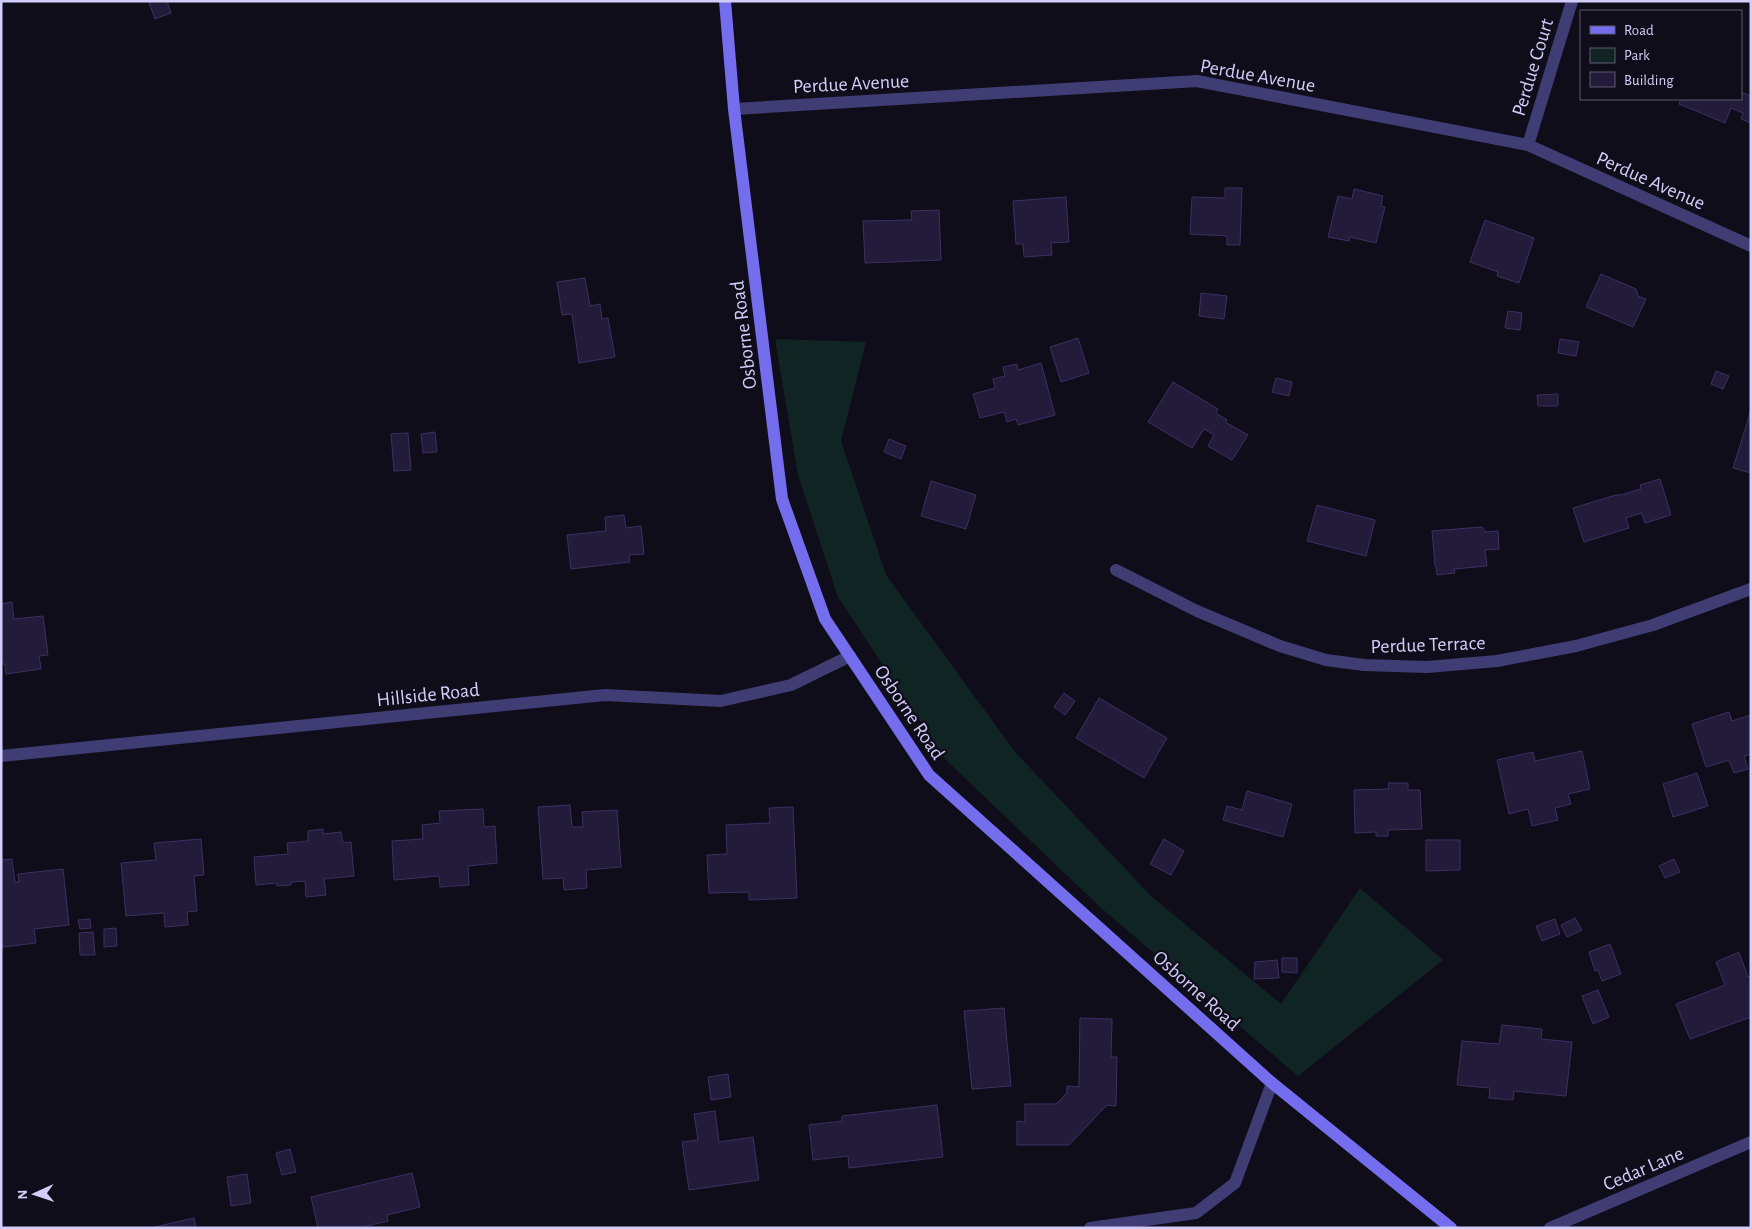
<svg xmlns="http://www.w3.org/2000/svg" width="1752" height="1229" viewBox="0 0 1752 1229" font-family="'Alegreya Sans',sans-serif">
  <rect width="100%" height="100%" fill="#100d1b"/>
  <polygon fill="#112424" points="775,339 866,342 841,441 886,575 1015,752 1151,896 1281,1004 1360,888 1443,960 1298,1076 1100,907 945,759 838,597 798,475"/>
  <g fill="#221b3a" stroke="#3b3063">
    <polygon points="156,1 167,1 171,13 155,19 149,3"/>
    <polygon points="1741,92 1751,96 1751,123 1741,119 1743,113 1731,108 1725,123 1679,104 1681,99 1741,99"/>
    <polygon points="1225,188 1242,188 1240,245 1227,245 1227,236 1190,234 1192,197 1225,198"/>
    <polygon points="1354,189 1383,196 1381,206 1385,207 1376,243 1350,237 1349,241 1328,237 1338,196 1352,199"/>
    <polygon points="1066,197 1069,242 1051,243 1052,255 1024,257 1023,244 1016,244 1013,201"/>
    <polygon points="939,210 941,260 865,263 863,221 912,220 911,211"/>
    <polygon points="1485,220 1534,238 1519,283 1497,276 1498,272 1470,262"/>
    <polygon points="1601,274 1636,289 1638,296 1646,299 1633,327 1586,307"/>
    <polygon points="585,278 590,306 600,304 602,319 608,318 615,357 579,363 572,314 562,315 557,282"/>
    <polygon points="1201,293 1227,296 1224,319 1199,316"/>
    <polygon points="1508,311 1522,313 1520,330 1505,328"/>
    <polygon points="1078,338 1089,373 1061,382 1050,347"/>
    <polygon points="1560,339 1579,342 1576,356 1558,353"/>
    <polygon points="1041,363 1055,415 1018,425 1016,419 1007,422 1004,412 980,418 973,394 995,388 993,379 1005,376 1003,367 1017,364 1018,370"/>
    <polygon points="1716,371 1729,376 1723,389 1711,384"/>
    <polygon points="1276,378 1292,382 1289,396 1272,392"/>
    <polygon points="1173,382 1218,409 1216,413 1227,420 1225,422 1248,435 1232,460 1208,446 1214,435 1204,429 1192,448 1148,422"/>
    <polygon points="1558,394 1558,406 1538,406 1537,395"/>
    <polygon points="1751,410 1751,473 1733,468"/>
    <polygon points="435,432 437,452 423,453 421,434"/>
    <polygon points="408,433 411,470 394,471 391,434"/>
    <polygon points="889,439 906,446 901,459 884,452"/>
    <polygon points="1660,479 1671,515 1645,523 1642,513 1626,518 1629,528 1584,542 1573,508 1616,495 1621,495 1641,489 1640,485"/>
    <polygon points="931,481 976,495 966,529 921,516"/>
    <polygon points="1317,505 1375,520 1366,556 1307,541"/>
    <polygon points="624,515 626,528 641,526 644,554 629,555 630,562 571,569 567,535 606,531 605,517"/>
    <polygon points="1482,527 1486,532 1498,531 1499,549 1485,550 1487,566 1454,569 1455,573 1437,575 1436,566 1435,566 1432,531"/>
    <polygon points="12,602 14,619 43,616 48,655 39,656 41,669 6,674 5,664 1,664 1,604"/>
    <polygon points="1064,693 1075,701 1065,715 1054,707"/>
    <polygon points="1099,698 1167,738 1144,778 1076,738"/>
    <polygon points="1729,712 1732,721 1751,715 1751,754 1744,756 1748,769 1734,773 1729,760 1706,767 1692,724"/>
    <polygon points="1582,751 1590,789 1568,794 1571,804 1555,808 1558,820 1532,826 1528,809 1509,814 1497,760 1533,752 1535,761"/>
    <polygon points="1697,773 1708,806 1673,817 1663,784"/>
    <polygon points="1388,783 1408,783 1408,790 1420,790 1422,829 1388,830 1388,836 1376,836 1376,832 1355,833 1354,790 1389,789"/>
    <polygon points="1247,791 1292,804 1283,837 1223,820 1227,806 1242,810"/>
    <polygon points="570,805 572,827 583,827 582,812 617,810 621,867 586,870 587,888 564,890 563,878 543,879 538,807"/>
    <polygon points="793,807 797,898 749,900 749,892 709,893 707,855 727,854 726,825 770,823 769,808"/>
    <polygon points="483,809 484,827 495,826 497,863 468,866 469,885 440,887 439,876 394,880 392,841 423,839 422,825 440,823 439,811"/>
    <polygon points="323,829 323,834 341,832 343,843 351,842 354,876 324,879 326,895 306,897 305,881 291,882 291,885 277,886 277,883 256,885 254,857 288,854 287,843 308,841 308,831"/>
    <polygon points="201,839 204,875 194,876 197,911 187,912 188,925 165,927 164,913 126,916 121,863 156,860 154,843"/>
    <polygon points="1164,839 1184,851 1171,875 1150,864"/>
    <polygon points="1426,840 1460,840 1460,870 1426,871"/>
    <polygon points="12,859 15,882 19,882 18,874 63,869 69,925 34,929 36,943 3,947 1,934 1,860"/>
    <polygon points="1674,859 1680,872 1665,878 1659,866"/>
    <polygon points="1575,918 1582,930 1567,937 1561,925"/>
    <polygon points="90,919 91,928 80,929 78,920"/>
    <polygon points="1555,919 1560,934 1542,941 1536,926"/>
    <polygon points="116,928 117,946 104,947 104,929"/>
    <polygon points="93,932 95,955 80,955 79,933"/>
    <polygon points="1610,944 1621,974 1602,981 1598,970 1595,971 1589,952"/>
    <polygon points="1739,952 1748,977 1751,976 1751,1017 1690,1039 1676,1004 1725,985 1716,962"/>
    <polygon points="1282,958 1297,958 1297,973 1282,972"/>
    <polygon points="1277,960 1279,978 1254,979 1255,962"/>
    <polygon points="1598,990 1609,1017 1593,1024 1582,996"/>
    <polygon points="1004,1008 1011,1086 972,1089 964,1011"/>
    <polygon points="1080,1018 1112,1019 1111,1057 1117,1057 1116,1106 1107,1105 1069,1145 1017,1145 1017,1121 1025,1122 1025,1104 1056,1104 1067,1093 1067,1086 1079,1087"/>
    <polygon points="1502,1025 1542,1029 1541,1039 1572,1042 1566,1096 1514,1091 1513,1100 1489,1098 1490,1088 1457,1085 1462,1041 1499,1044"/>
    <polygon points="728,1074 731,1097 711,1100 708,1077"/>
    <polygon points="937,1105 943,1157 849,1168 848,1156 813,1160 809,1125 842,1121 842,1116"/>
    <polygon points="715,1111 719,1142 753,1137 759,1180 689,1190 682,1142 698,1140 694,1114"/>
    <polygon points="290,1149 296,1172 282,1175 276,1153"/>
    <polygon points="412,1173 420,1207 387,1215 388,1221 358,1228 318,1228 311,1197"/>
    <polygon points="247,1174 251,1203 231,1206 227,1177"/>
    <polygon points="194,1218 196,1228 150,1228"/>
  </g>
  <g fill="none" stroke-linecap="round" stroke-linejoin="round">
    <g stroke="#403d75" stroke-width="12">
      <polyline points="734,109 1197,81 1528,145 1751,246"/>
      <polyline points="1528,145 1572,1"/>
      <polyline points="1116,570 1197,611 1280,646 1326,660 1364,665 1427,667 1497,661 1576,646 1653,625 1751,589"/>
      <polyline points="1,756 605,695 721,701 791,685 850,656"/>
      <polyline points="1090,1228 1196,1213 1235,1183 1272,1083"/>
      <polyline points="1550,1228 1751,1142"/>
    </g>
    <polyline stroke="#746eef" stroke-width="12" points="725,1 734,109 782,499 825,619 929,775 1272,1083 1451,1228"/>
  </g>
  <g text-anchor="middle" stroke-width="4.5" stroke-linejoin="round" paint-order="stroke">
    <g font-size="20" fill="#d3cdf9" stroke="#100d1b">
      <text transform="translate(1532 67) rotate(-73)" y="7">Perdue Court</text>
      <text transform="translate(1258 75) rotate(10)" y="7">Perdue Avenue</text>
      <text transform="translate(851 83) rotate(-3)" y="7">Perdue Avenue</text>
      <text transform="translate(1651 180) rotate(24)" y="7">Perdue Avenue</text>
      <text transform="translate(743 335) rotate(-97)" y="7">Osborne Road</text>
      <text transform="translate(1428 644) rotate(-2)" y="7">Perdue Terrace</text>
      <text transform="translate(428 694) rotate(-6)" y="7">Hillside Road</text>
      <text transform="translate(910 712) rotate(56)" y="7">Osborne Road</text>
      <text transform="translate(1197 990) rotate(42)" y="7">Osborne Road</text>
      <text transform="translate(1643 1168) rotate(-23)" y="7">Cedar Lane</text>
    </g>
  </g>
  <rect width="1752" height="1229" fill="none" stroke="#d3cdf9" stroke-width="5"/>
  <rect x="1580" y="10" width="162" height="90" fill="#100d1b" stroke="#5e5a74"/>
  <rect x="1590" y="26" width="25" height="8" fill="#746eef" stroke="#5e5a74"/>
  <text x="1624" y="35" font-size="15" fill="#d3cdf9">Road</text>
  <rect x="1590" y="48" width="25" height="15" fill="#112424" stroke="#5e5a74"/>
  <text x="1624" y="60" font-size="15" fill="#d3cdf9">Park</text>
  <rect x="1590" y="72" width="25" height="15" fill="#221b3a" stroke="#5e5a74"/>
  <text x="1624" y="85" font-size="15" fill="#d3cdf9">Building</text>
  <g transform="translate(35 1194) rotate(267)" stroke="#100d1b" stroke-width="4" paint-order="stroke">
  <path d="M0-4L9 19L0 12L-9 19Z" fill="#d3cdf9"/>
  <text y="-8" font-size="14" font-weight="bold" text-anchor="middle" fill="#d3cdf9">N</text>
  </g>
</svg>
